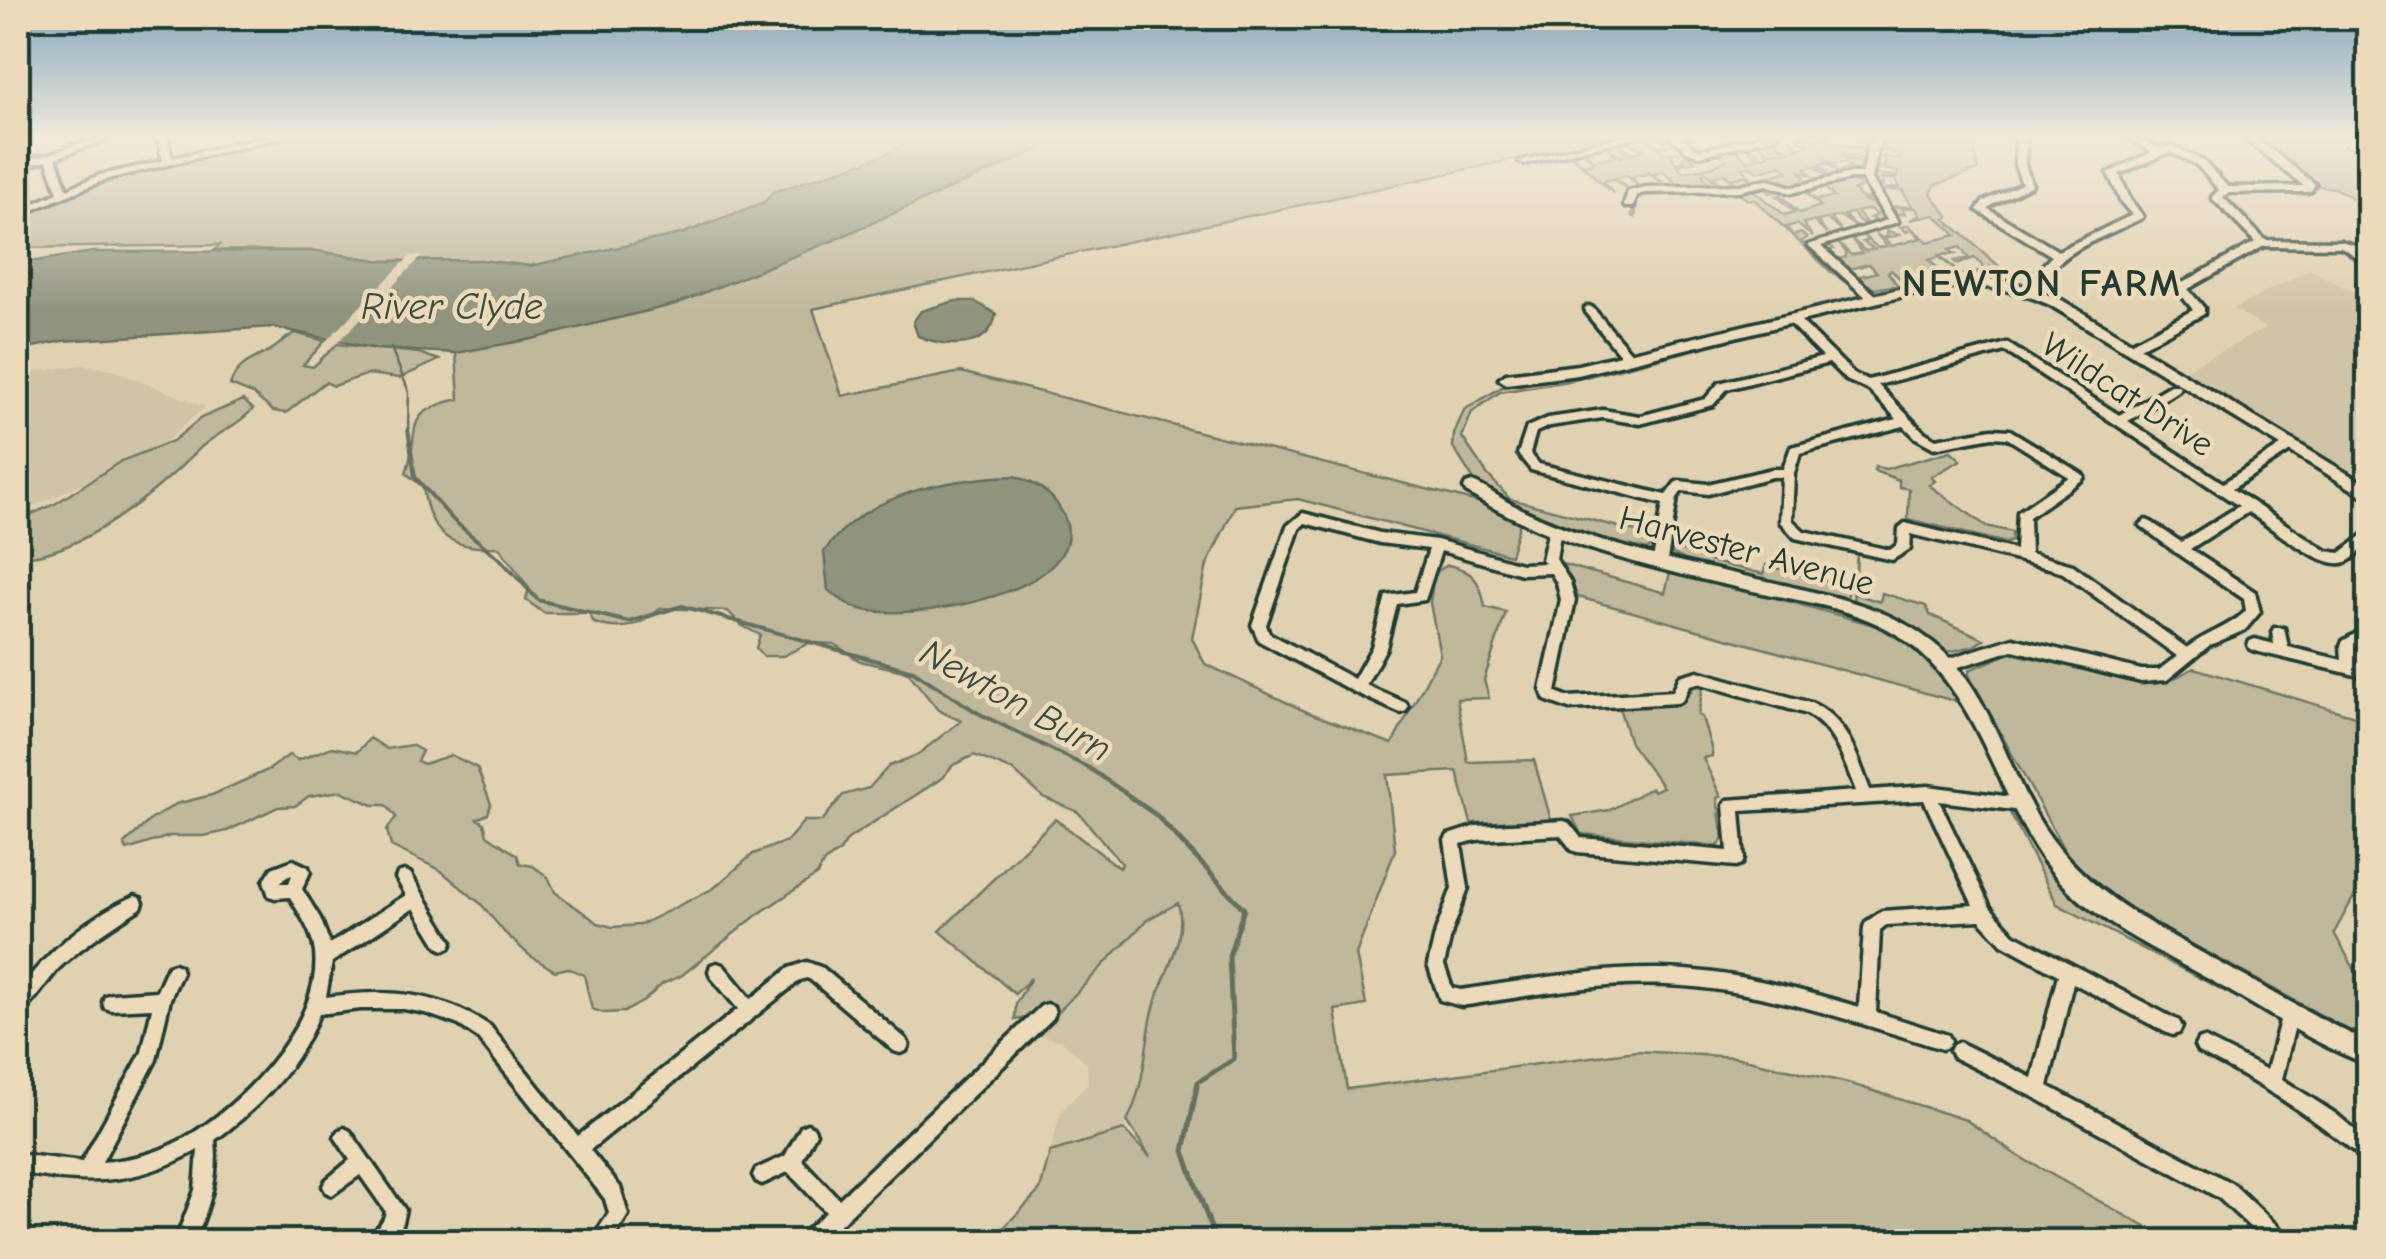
<svg xmlns="http://www.w3.org/2000/svg" width="2386" height="1259" viewBox="0 0 2386 1259" font-family="'Comic Neue',sans-serif">
  <rect width="100%" height="100%" fill="#e0d1b0"/>
  <filter id="ink" filterUnits="userSpaceOnUse"><feTurbulence type="fractalNoise" baseFrequency=".01" numOctaves="2"/><feDisplacementMap in="SourceGraphic" scale="20" xChannelSelector="R" yChannelSelector="G"/><feConvolveMatrix kernelMatrix="1 2 1 2 8 2 1 2 1" color-interpolation-filters="sRGB"/></filter>
  <g filter="url(#ink)">
    <g fill="#cfc4a5">
      <polygon points="2310,269 2368,300 2368,481 2252,416 2183,371 2266,328 2234,309"/>
      <polygon points="83,365 110,369 205,407 164,443 18,514 18,374"/>
      <polygon points="1179,903 1182,918 1172,961 1152,1014 1146,1070 1124,1130 1050,1152 1061,1112 1088,1084 1087,1063 1062,1041 1037,1035 1048,1015 1070,1000 1147,920"/>
    </g>
    <g fill="#bfb89b" stroke="#6f7a68" stroke-width="2.5">
      <polygon points="300,136 921,136 880,157 773,192 764,202 681,234 530,266 481,260 383,261 316,251 215,250 220,245 18,248 18,216 100,182"/>
      <path d="M1077,136H1624L813,309L842,396L961,372L1482,503L1520,522L1510,555L1298,499L1235,506L1207,565L1192,638L1205,664L1307,712L1392,744L1440,655L1430,603L1434,573L1448,565C1474,570 1481,583 1485,607L1506,612L1484,680L1489,698L1457,699L1468,762L1534,760L1551,820L1471,823L1457,771L1387,775L1395,850L1356,954L1366,1005L1335,1010L1347,1089L1637,1051L1735,1057L1848,1083L1966,1120L2018,1156L2171,1241H991L1040,1190L1050,1152L1124,1130L1150,1157L1127,1121C1145,1086 1144,1053 1152,1015C1159,979 1189,942 1178,903L1147,920L1057,1013L1015,1020L1016,1003L1031,978L1015,994L940,931L1055,819L1120,868L1122,864L1078,812L1043,797L1014,771L974,755L953,765L942,778L848,839L840,851L824,862L817,875L757,915L681,976L662,984L644,1001L624,1012L604,1013L592,1009L584,975L568,968L555,971L529,955L504,932L481,904L440,870L391,846L387,830L396,817L386,805H373L341,791L309,796L295,806L278,807L227,831L204,836H170L127,850L124,844L149,821L176,804L212,795L270,769L289,755L298,760L332,747L357,752L370,738L387,749L411,745L422,751L417,761L424,764L451,755L477,768L491,804L488,814L477,819L484,823L487,835L517,855L520,864L533,866L548,877L555,892L598,923L612,927L640,925L714,888L753,854L787,841L804,821H822L843,795L869,788L889,766L917,755L961,721L938,710L908,672L860,661L834,644L809,643L783,656H763L756,648L760,635L741,625L728,611L661,608C640,627 621,632 594,623L589,613H544L526,600L529,588L499,547C452,550 429,536 423,487L406,473C422,428 399,413 459,399L456,353L676,304L1002,167L1053,142Z"/>
      <path d="M1659,136L1649,140L1660,147L1676,143L1660,148L1665,154L1684,151L1671,154L1676,163L1685,161L1681,157L1689,155L1695,161L1677,165L1683,172L1711,167L1726,160L1720,154L1701,157L1735,149L1748,161L1758,159L1747,147L1757,150L1760,157L1769,155L1759,144L1769,152H1785L1778,145L1771,147L1766,142L1775,140L1789,151L1798,149L1788,137L1801,148L1809,145L1799,140L1800,136L1810,142L1830,136V141L1863,149L1864,142L1856,141L1857,136L1866,142L1863,159L1842,153L1841,156L1862,163L1861,169L1844,173L1841,170L1851,167L1845,162L1834,164L1823,158L1841,174L1826,163L1817,165L1827,171L1824,172L1828,176L1814,166L1805,168L1811,175L1800,171L1808,182L1794,185L1771,176L1788,171L1781,165L1757,172L1751,166L1742,168L1753,180L1745,176L1732,179L1735,184L1724,174L1713,177L1720,183L1730,184H1718L1705,172L1702,174L1709,184L1678,185L1663,171L1654,174L1665,185L1649,173L1632,177L1639,187L1626,175L1616,178L1628,190L1613,179L1604,181L1613,193L1571,155L1584,165L1594,162L1584,152L1594,160L1615,156L1608,146L1620,157L1629,154L1620,149L1623,148L1619,144L1634,153L1644,150L1627,142C1642,139 1656,134 1671,139L1664,141Z"/>
      <polygon points="1897,136 1899,143 1910,145 1912,137 1908,136 1972,136 1978,170 1935,185 1931,194 1949,217 1945,219 2015,280 1968,274 1983,270 1982,265 1974,258 1957,264 1954,261 1968,258 1960,247 1949,250 1955,254 1939,255 1960,274 1939,257 1929,260 1945,275 1935,269 1921,273 1926,278 1923,279 1916,274 1903,277 1905,283 1891,270 1888,272 1897,285 1874,289 1857,277 1877,272 1869,264 1845,270 1825,251 1828,244 1834,249 1827,252 1835,260 1846,257 1846,252 1837,242 1851,255 1862,253 1851,238 1865,251 1874,249 1863,242 1867,241 1864,236 1878,248 1887,246 1875,233 1882,238 1888,236 1886,230 1899,235 1884,239 1892,246 1921,238 1912,229 1906,232 1901,227 1908,225 1928,242 1956,235 1935,215 1910,220 1920,215 1915,208 1902,208 1905,214 1897,214 1892,207 1912,206 1902,190 1880,190 1899,187 1895,179 1882,179 1884,185 1876,185 1875,174 1898,177 1898,172 1876,167 1885,167 1886,159 1878,156 1900,159 1901,154 1879,150 1901,151 1901,145 1880,145 1885,140 1896,142"/>
      <polygon points="2255,136 2368,136 2368,141 2353,139 2344,145 2368,157 2368,215 2350,196 2334,188 2320,186"/>
      <polygon points="1851,180 1864,187 1854,190 1863,199 1871,197 1865,201 1876,204 1884,216 1881,222 1870,218 1877,215 1870,209 1857,212 1868,225 1858,221 1853,213 1844,215 1856,227 1840,216 1831,218 1841,231 1827,219 1817,221 1827,234 1813,221 1803,223 1813,237 1797,224 1786,227 1793,235 1801,233 1807,238 1802,241 1855,289 1831,272 1755,200 1746,199 1738,192 1642,195 1638,199 1635,217 1632,216 1635,198 1644,193 1741,192 1759,186 1778,191 1770,193 1764,188 1754,191 1785,215 1795,212 1777,196 1781,195 1799,213 1821,206 1805,192 1819,188 1808,194 1815,200 1834,197 1824,187"/>
      <polygon points="1784,327 1574,380 1500,392 1472,412 1462,437 1487,474 1510,499 1653,536 1652,546 1647,550 1589,535 1513,507 1477,485 1453,447 1454,434 1464,410 1502,387 1579,376"/>
      <path d="M295,333L325,341L303,365L313,367L337,344L419,353L439,360L400,378L368,374L334,386L325,382L286,413L273,411L253,394L230,385C239,360 254,361 274,348C282,343 286,337 295,333Z"/>
      <path d="M243,400L253,409C237,427 214,434 198,450C154,494 81,556 18,557L21,548L18,546V520L55,504L121,461L173,441L201,418Z"/>
      <polygon points="1951,451 1961,460 1931,477 1935,481 1929,485 1986,526 2012,532 2012,541 2006,543 1908,519 1909,489 1899,487 1899,480 1874,471 1875,467 1886,469"/>
      <polygon points="1672,546 1709,561 1764,574 1766,565 1849,587 1847,600 1685,560 1672,554"/>
      <polygon points="1857,554 1855,594 1880,602 1882,593 1926,606 1930,615 1984,639 1974,646 1948,652 1908,624 1853,601"/>
      <polygon points="1559,563 1665,593 1671,569 1885,628 1924,654 1942,674 1958,702 1578,597"/>
      <polygon points="2010,653 2152,684 2169,681 2194,668 2368,720 2368,871 2334,933 2368,993 2368,1041 2141,916 2085,876 2068,857 1969,675 1969,670"/>
      <polygon points="1703,686 1698,715 1702,717 1712,751 1712,756 1703,758 1721,797 1717,798 1723,837 1719,846 1581,834 1572,816 1610,810 1651,788 1654,791 1663,787 1630,743 1619,707 1681,704 1694,687"/>
      <polygon points="2009,811 2056,877 2097,913 2255,1007 2057,904"/>
    </g>
    <g fill="#90947d" stroke="#637160" stroke-width="2.5">
      <polygon points="921,136 1077,136 1053,142 834,240 676,304 532,339 456,353 377,349 272,327 63,341 18,350 18,260 36,261 92,252 316,251 383,261 481,260 530,266 681,234 764,203 773,192 880,157"/>
      <path d="M955,301H974L996,314C989,352 945,347 918,336L913,322L921,311Z"/>
      <path d="M1015,476C1036,484 1051,491 1062,512C1104,592 904,626 854,607C845,603 836,596 828,590L824,552C865,492 947,479 1015,476Z"/>
    </g>
    <polygon fill="#e0d1b0" points="410,256 422,256 335,345 324,343"/>
    <g fill="none" stroke-linecap="round" stroke-linejoin="round">
      <polyline stroke="#637160" stroke-width="2.5" points="391,348 409,392 408,431"/>
      <polyline stroke="#637160" stroke-width="4" points="408,429 415,477 454,521 501,560 538,600 629,622 682,606 913,671 978,713 1089,768 1134,799"/>
      <polyline stroke="#637160" stroke-width="5" points="1130,797 1156,815 1244,909 1229,956 1234,1059 1198,1082 1184,1151 1216,1242"/>
      <defs>
        <g id="minor">
          <polygon points="101,136 115,136 56,158 67,189 100,175 163,161 157,136 167,136 172,158 271,136 289,136 107,179 18,216 18,210 58,193 47,161 18,167 18,161 48,155"/>
          <polygon points="1622,136 1640,136 1524,164 1519,161"/>
          <polygon points="1670,136 1681,136 1693,147 1701,150 1761,136 1779,136 1700,156 1687,151"/>
          <polygon points="1875,136 1885,136 1878,145 1872,179 1898,222 1821,246 1878,297 1878,301 1870,301 1808,245 1887,220 1862,179 1851,179 1791,193 1766,185 1739,191 1646,193 1637,195 1633,207 1625,207 1624,205 1628,191 1646,187 1739,185 1767,179 1792,187 1851,173 1863,173 1868,144"/>
          <path d="M2016,136H2026L2025,165L2032,185L1992,205L1988,209L2058,251L2132,215L2121,202L2108,173L2152,152L2125,136H2137L2160,148L2173,146L2203,161L2228,187L2304,186L2242,136H2253L2315,184L2311,191L2307,192L2228,193L2223,197L2265,240L2341,241L2358,246L2368,257V266C2357,263 2355,252 2340,247L2264,246L2188,289L2204,308V314L2136,350H2128V344L2193,310L2176,288L2177,286L2255,242L2213,199L2212,197L2219,190L2197,165L2170,152L2119,174L2131,201L2143,216L2142,218C2097,241 2063,247 2034,292H2026L2025,290L2036,272L2052,256L1977,210L1984,201L2022,184L2015,165Z"/>
          <polygon points="1589,306 1593,308 1633,355 1633,361 1625,361 1585,312 1585,308"/>
          <path d="M1792,315L1796,316L1854,374L1868,380L2007,343L2119,415L2170,385H2178L2180,388L2178,391L2128,421L2223,483L2287,442H2295L2297,445L2295,448L2232,489L2327,551L2340,553L2367,532L2368,543C2362,549 2352,562 2342,563C2317,566 2270,526 2248,512L2190,549L2255,592L2260,612L2245,630L2210,645L2167,680L2141,682L2013,650L1949,670L1944,668L1942,664L1944,660L2013,638L2141,670H2159L2177,656L2063,573L2049,568L1911,534L1910,549L1892,560L1795,538L1780,522L1782,477H1772L1708,494L1682,491L1677,498L1667,560L1660,565L1653,560L1663,504L1531,470L1518,454L1527,427L1548,418L1603,410L1640,416L1705,399L1719,383L1823,357L1788,322V316ZM2005,351L2239,506L2181,542L2151,522L2146,520L2140,525L2175,552L2244,599L2246,611C2229,628 2205,633 2187,648L2073,565L2030,553L2029,517L2082,480L2084,477L2082,474L2010,430L1992,429L1936,439L1924,432L1878,385ZM1829,363L1846,380L1869,390L1897,419L1791,447L1783,469H1772L1708,484L1679,481L1675,483L1666,495L1539,464L1530,453L1536,432L1550,426L1603,418L1640,424L1713,405L1727,389ZM1904,426L1916,438L1934,448L1992,437L2007,438L2069,477L2018,512L2016,550L1905,523L1899,528L1898,544L1890,550L1804,531L1792,520L1794,473L1800,453Z"/>
          <path d="M1303,513L1380,533L1437,540L1521,564L1545,563L1542,559L1549,529L1550,526H1560L1561,529L1556,559L1570,582L1575,600L1556,692L1569,697L1673,691L1680,676L1698,671L1811,703C1847,718 1857,757 1870,790L1928,786L2027,799L2030,804L2027,809L2022,811L1939,801L1990,907L2014,934L2179,1021L2182,1027L2179,1033L2173,1035L2167,1033L2073,983L2048,1086L2233,1184L2287,1235L2289,1242H2266L2219,1198L2032,1096L1953,1057L1950,1051L1953,1045L1959,1042L2032,1078L2058,975L2002,944L1980,920L1886,925L1880,930L1876,1012L1948,1035L1951,1041L1948,1047L1942,1049C1853,1021 1762,989 1667,985C1598,982 1529,996 1461,1006L1440,1000L1428,965L1436,931L1452,888L1445,840L1448,835L1476,826L1564,821L1569,823L1581,838L1728,851L1724,805L1727,800L1856,791C1844,762 1836,731 1807,714L1698,683L1690,685L1682,701L1677,703L1569,709L1545,700L1541,689L1561,600L1557,583L1551,573L1521,574L1441,551L1425,600L1397,604L1386,648L1366,685L1406,703L1408,707L1406,711L1401,713L1396,711L1352,691L1259,641L1252,625L1287,526ZM1305,523L1380,543L1429,549L1415,592L1386,596L1372,647L1354,679L1269,633L1266,625L1299,529ZM1924,800L1973,905L1882,911L1866,922L1864,927L1859,1007C1795,988 1729,970 1661,969C1594,968 1527,980 1461,990L1452,988L1444,965L1452,931L1468,888L1461,844L1476,840L1560,835L1572,850L1577,852L1736,866L1742,864L1744,859L1740,811Z"/>
          <polygon points="2368,626 2368,638 2355,647 2357,664 2368,666 2368,678 2255,651 2250,649 2248,645 2250,641 2255,639 2274,644 2272,632 2274,628 2284,628 2288,647 2342,660 2341,645 2343,641"/>
          <path d="M293,860L308,867L310,872L302,889L320,918L330,944L406,895L396,878L398,873L404,871L410,873L452,942L450,947L444,950L438,947L414,908L332,962L326,997C388,989 436,991 490,1026L578,1136L738,1009L711,977L709,971L711,965L717,963L723,965L751,999L789,968L807,962L823,968L906,1039L909,1045L906,1051L900,1053L894,1051L811,980L807,978L800,980L590,1150L620,1187L628,1215L611,1242H590L609,1213L605,1199L478,1038L459,1025L425,1013L404,1009H361L319,1014C299,1067 260,1107 215,1140C219,1177 209,1208 194,1242H175L195,1190L198,1150C135,1185 87,1186 18,1172V1154L82,1162L142,1052L152,1008L111,1010L105,1008L103,1002L105,996L111,994L157,991L168,966L174,964L180,966L182,972L170,999L156,1060L102,1162C125,1160 148,1156 169,1146C231,1118 323,1027 315,953C313,932 300,915 290,897L275,898L269,896L264,881L272,868ZM292,875L289,883H281L284,878Z"/>
          <path d="M135,896L141,898L143,903L141,908C113,926 85,944 61,966C48,979 32,1007 18,1014V992C45,953 90,915 135,896Z"/>
          <polygon points="1047,1004 1053,1006 1055,1012 1053,1018 822,1242 799,1242 801,1235 826,1212 788,1172 762,1184 756,1181 753,1175 756,1169 785,1156 801,1127 807,1124 813,1127 816,1133 802,1160 839,1199 1041,1006"/>
          <path d="M2290,1005L2296,1007L2298,1013L2282,1079L2336,1114L2368,1141V1161L2362,1158C2312,1115 2257,1082 2198,1052L2195,1046L2198,1040L2204,1038L2267,1070L2282,1013L2284,1007Z"/>
          <path d="M344,1128L350,1131L405,1210L399,1234L391,1242H368C373,1229 383,1226 386,1212L360,1175L332,1195L326,1192L323,1186L326,1180L350,1160L335,1137L338,1131Z"/>
        </g>
        <g id="tertiary">
          <path d="M1968,277L2012,282L2060,299L2368,486V499L2050,305C2013,288 1978,283 1937,288L1578,375L1506,384L1499,379L1506,374L1578,365L1937,280Z"/>
          <path d="M1472,482C1486,487 1498,497 1511,504C1545,522 1581,534 1617,545C1677,563 1740,574 1801,589C1848,600 1893,611 1932,642C1991,687 2005,769 2044,828C2088,894 2155,926 2222,964C2271,991 2318,1019 2368,1042V1064C2317,1046 2269,1013 2221,986C2160,951 2085,920 2043,860C1993,786 1976,685 1896,634C1853,607 1793,600 1744,589C1647,567 1551,545 1466,492L1464,488L1466,484Z"/>
        </g>
      </defs>
      <use href="#minor" stroke="#1f3d34" stroke-width="7"/>
      <use href="#tertiary" stroke="#1f3d34" stroke-width="7"/>
      <use href="#minor" fill="#ecdab8" fill-rule="evenodd"/>
      <use href="#tertiary" fill="#ecdab8" fill-rule="evenodd"/>
    </g>
  </g>
  <linearGradient id="sky" x2="0" y2="1"><stop stop-color="#85a7bd"/><stop offset="0.44" stop-color="#f1eadb"/><stop offset="1" stop-color="#f1eadb" stop-opacity="0"/></linearGradient>
  <rect width="2386" height="312" fill="url(#sky)"/>
  <g text-anchor="middle" stroke-width="9" stroke-linejoin="round" paint-order="stroke">
    <g font-size="35" fill="#1f3d34" stroke="#ecdab8">
      <text transform="translate(2128 394) rotate(33)" y="12">Wildcat Drive</text>
      <text transform="translate(1747 550) rotate(15)" y="12">Harvester Avenue</text>
    </g>
    <g font-size="38" font-weight="bold" letter-spacing="2.5" fill="#1f3d34" stroke="#ecdab8">
      <text x="2042" y="296">NEWTON FARM</text>
    </g>
    <g font-size="38" font-style="italic" fill="#364e43" stroke="#ecdab8">
      <text x="452" y="319">River Clyde</text>
      <text transform="translate(1016 700) rotate(29)" y="13">Newton Burn</text>
    </g>
  </g>
  <rect width="2386" height="1259" fill="none" stroke="#ecdab8" stroke-width="60"/>
  <rect x="30" y="30" width="2326" height="1199" fill="none" stroke="#1f3d34" stroke-width="4" filter="url(#ink)"/>
</svg>
